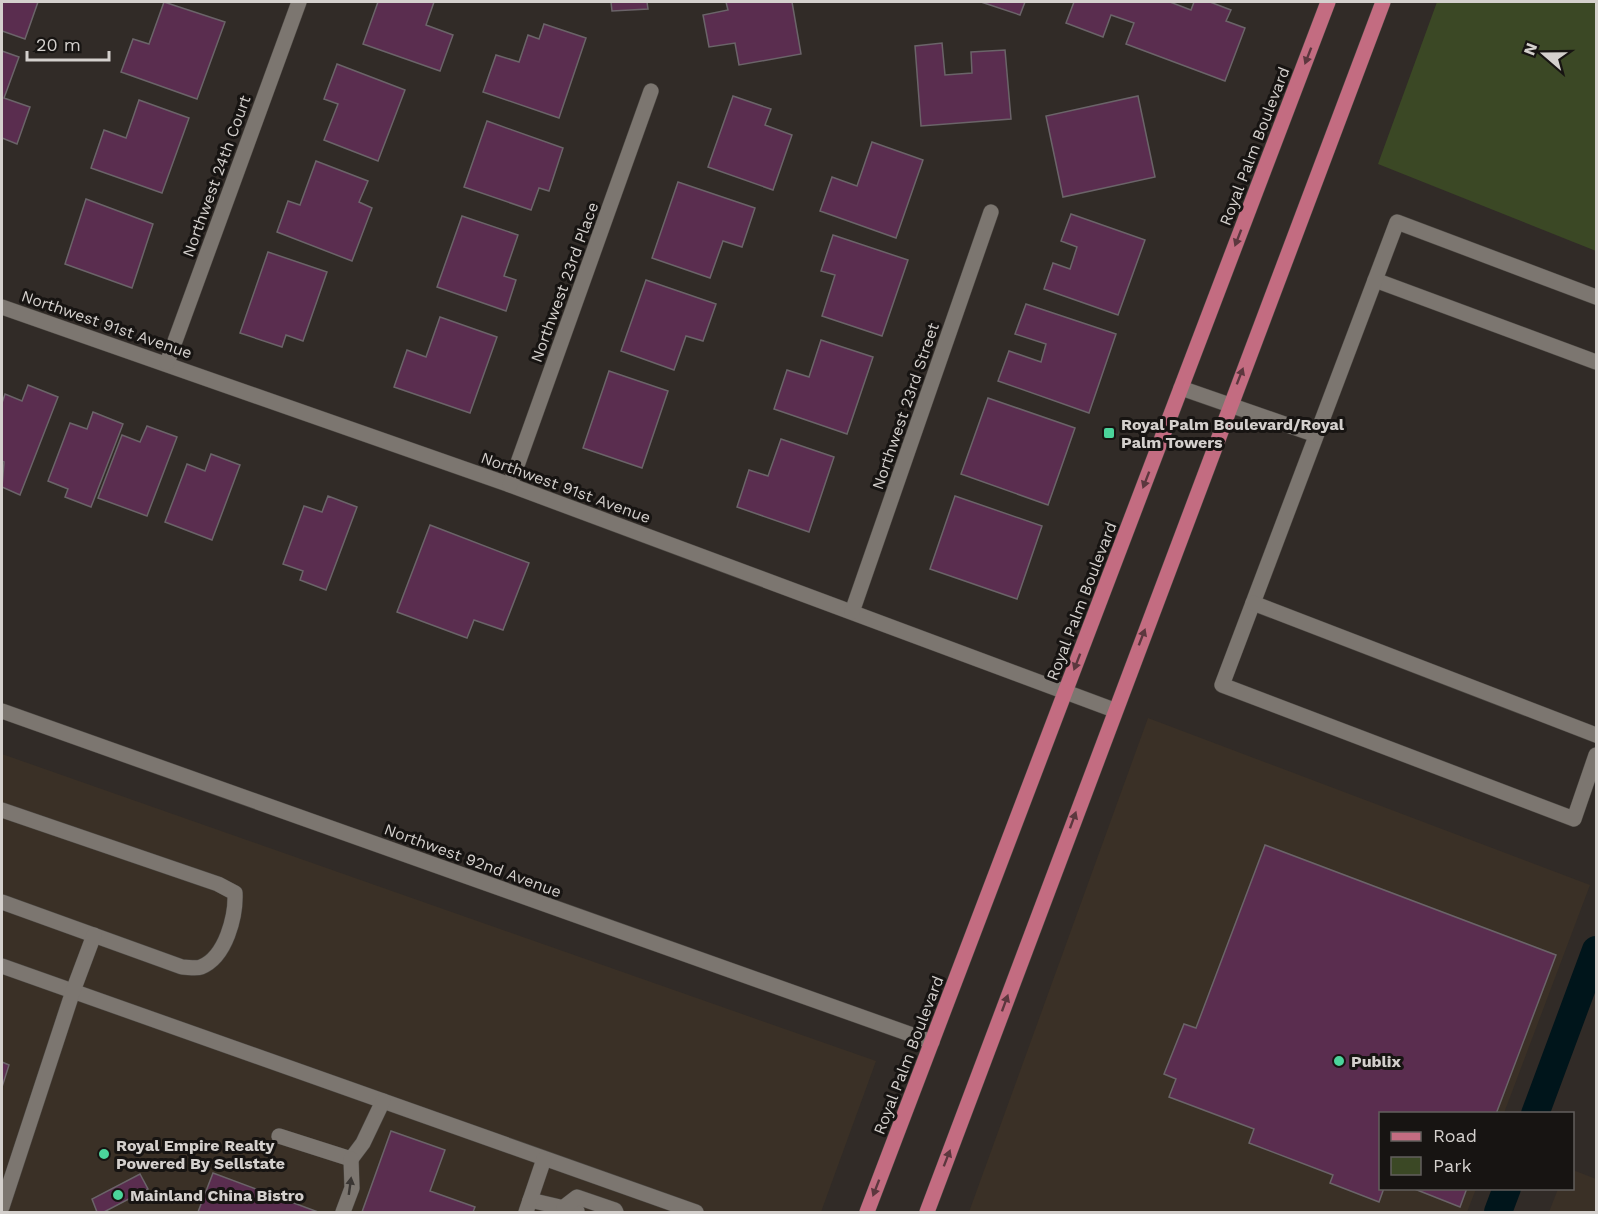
<svg xmlns="http://www.w3.org/2000/svg" width="1598" height="1214" viewBox="0 0 1598 1214" font-family="'Work Sans',sans-serif">
  <rect width="100%" height="100%" fill="#312b27"/>
  <g fill="#3a3026">
    <polygon points="1148,718 1590,885 1504,1113 1380,1114 1380,1188 1476,1189 1467,1212 969,1212"/>
    <polygon points="2,754 876,1061 821,1212 2,1212"/>
    <polygon points="1573,1170 1596,1179 1596,1212 1549,1212 1558,1189 1572,1188"/>
  </g>
  <polygon fill="#3b4825" points="1437,2 1596,2 1596,251 1378,164"/>
  <g fill="none" stroke-linecap="round" stroke-linejoin="round">
    <g stroke="#00151b" stroke-width="28">
      <polyline points="1535,1114 1596,950"/>
      <polyline points="1498,1212 1507,1188"/>
    </g>
  </g>
  <g fill="#5a2d4f" stroke="#6b6469" stroke-width="1.5">
    <polygon points="2,2 38,2 25,39 2,31"/>
    <polygon points="164,2 225,22 197,99 121,72 133,39 149,44"/>
    <polygon points="378,2 434,2 426,25 453,35 440,71 363,44"/>
    <polygon points="611,2 647,2 648,9 612,11"/>
    <polygon points="726,2 792,2 801,54 739,65 735,43 709,47 703,15 728,10"/>
    <polygon points="981,2 1025,2 1020,15"/>
    <polygon points="1074,2 1170,2 1191,10 1194,2 1210,2 1231,10 1226,21 1245,28 1225,81 1126,44 1134,23 1111,15 1103,37 1066,23"/>
    <polygon points="544,24 586,38 559,118 483,92 496,55 519,62 528,35 539,39"/>
    <polygon points="942,43 945,75 972,73 971,52 1005,50 1011,119 921,126 915,46"/>
    <polygon points="2,51 19,57 4,98 30,107 17,144 2,138"/>
    <polygon points="337,64 405,90 378,161 324,140 338,104 324,99"/>
    <polygon points="733,96 771,109 765,125 792,135 773,190 708,167"/>
    <polygon points="1138,96 1155,177 1063,197 1046,116"/>
    <polygon points="139,100 189,118 162,193 91,168 104,130 126,138"/>
    <polygon points="487,121 563,148 549,191 539,188 531,210 464,187"/>
    <polygon points="872,142 923,160 896,238 820,211 832,177 857,186"/>
    <polygon points="316,161 368,181 359,202 372,208 352,261 277,232 288,201 300,205"/>
    <polygon points="678,182 755,208 742,247 723,241 710,278 652,258"/>
    <polygon points="86,199 153,224 132,288 65,264"/>
    <polygon points="1071,214 1145,240 1118,315 1044,289 1053,263 1070,269 1077,247 1061,241"/>
    <polygon points="462,216 518,235 504,276 516,280 506,311 437,287"/>
    <polygon points="833,235 908,260 882,336 822,316 835,275 821,271"/>
    <polygon points="268,252 327,272 303,341 286,335 282,347 240,333"/>
    <polygon points="646,280 716,304 703,341 686,336 674,370 621,351"/>
    <polygon points="1026,304 1116,334 1089,413 998,381 1009,351 1041,362 1046,344 1015,334"/>
    <polygon points="440,317 497,337 470,413 394,387 407,350 426,357"/>
    <polygon points="821,340 873,357 847,434 774,409 787,370 809,377"/>
    <polygon points="609,371 668,391 642,468 583,448"/>
    <polygon points="28,385 58,397 20,495 2,487 4,462 2,461 2,403 5,394 22,401"/>
    <polygon points="988,398 1075,428 1048,505 961,474"/>
    <polygon points="93,412 123,424 91,507 65,497 68,489 48,481 70,423 87,429"/>
    <polygon points="147,426 177,437 147,516 98,498 122,435 140,442"/>
    <polygon points="781,439 834,457 809,532 737,507 749,470 768,476"/>
    <polygon points="211,454 240,465 212,540 165,522 187,464 205,471"/>
    <polygon points="328,496 357,507 326,590 300,580 303,571 283,564 304,506 322,512"/>
    <polygon points="955,496 1042,526 1017,599 930,569"/>
    <polygon points="430,525 529,563 503,630 474,620 467,638 397,612"/>
    <polygon points="1265,845 1556,955 1496,1114 1380,1114 1380,1188 1384,1188 1379,1202 1330,1183 1333,1175 1249,1143 1254,1129 1169,1097 1176,1079 1164,1074 1184,1024 1196,1028"/>
    <polygon points="2,1062 9,1065 2,1087"/>
    <polygon points="391,1131 445,1150 430,1191 475,1207 473,1212 362,1212"/>
    <polygon points="213,1173 318,1212 198,1212"/>
    <polygon points="140,1174 148,1189 104,1212 97,1212 92,1199"/>
    <polygon points="1412,1188 1467,1188 1460,1207"/>
  </g>
  <g fill="none" stroke-linecap="round" stroke-linejoin="round">
    <defs>
      <g id="minor">
        <polyline points="1375,280 1596,362"/>
        <polyline points="1596,297 1397,222 1222,685 1574,819 1596,755"/>
        <polyline points="2,307 510,485 1114,710"/>
        <polyline points="167,363 299,2"/>
        <polyline points="1181,388 1316,435"/>
        <polyline points="510,485 651,91"/>
        <polyline points="1253,603 1596,735"/>
        <polyline points="852,612 991,212"/>
        <polyline points="2,711 932,1042"/>
        <path d="M2,810L218,884L235,893C236,916 226,957 201,967C196,969 188,967 182,967L2,902"/>
        <polyline points="2,966 696,1212"/>
        <polyline points="279,1136 351,1159 363,1143 383,1101"/>
        <polyline points="530,1200 577,1211"/>
        <polyline points="2,1207 73,991 94,935"/>
        <polyline points="564,1207 577,1197 615,1210 616,1212"/>
        <polyline points="343,1212 352,1188 351,1159"/>
        <polyline points="526,1212 544,1159"/>
      </g>
      <g id="major">
        <polyline points="867,1212 1328,2"/>
        <polyline points="927,1212 1383,2"/>
      </g>
    </defs>
    <use href="#minor" stroke="#4d4944" stroke-width="16"/>
    <use href="#major" stroke="#4d4944" stroke-width="16"/>
    <use href="#minor" stroke="#7c7670" stroke-width="15"/>
    <use href="#major" stroke="#c36c81" stroke-width="15"/>
  </g>
  <defs><path id="oneway-solid" d="M-6-.8H1V-3.2L6.5 0L1 3.2V.8H-6Z" transform="scale(1.5)"/></defs>
  <g fill="#5c373e">
    <use href="#oneway-solid" transform="translate(1308 56) rotate(111)"/>
    <use href="#oneway-solid" transform="translate(1238 238) rotate(111)"/>
    <use href="#oneway-solid" transform="translate(1240 376) rotate(-69)"/>
    <use href="#oneway-solid" transform="translate(1146 480) rotate(111)"/>
    <use href="#oneway-solid" transform="translate(1142 637) rotate(-69)"/>
    <use href="#oneway-solid" transform="translate(1077 662) rotate(111)"/>
    <use href="#oneway-solid" transform="translate(1073 820) rotate(-70)"/>
    <use href="#oneway-solid" transform="translate(1005 1003) rotate(-70)"/>
    <use href="#oneway-solid" transform="translate(947 1158) rotate(-69)"/>
    <use href="#oneway-solid" transform="translate(876 1188) rotate(111)"/>
  </g>
  <use fill="#3a3633" href="#oneway-solid" transform="translate(350 1186) rotate(-82)"/>
  <g fill="#4bd49b" stroke="#171412" stroke-width="2">
    <rect x="1103" y="427" width="12" height="12" rx="3"/>
    <circle cx="1339" cy="1061" r="6"/>
    <circle cx="104" cy="1154" r="6"/>
    <circle cx="118" cy="1195" r="6"/>
  </g>
  <g text-anchor="middle" stroke-width="6" stroke-linejoin="round" paint-order="stroke">
    <g font-size="16" fill="#d4d0cd" stroke="#171412">
      <text transform="translate(1254 146) rotate(-69)" y="6">Royal Palm Boulevard</text>
      <text transform="translate(216 176) rotate(-70)" y="6">Northwest 24th Court</text>
      <text transform="translate(564 282) rotate(-70)" y="6">Northwest 23rd Place</text>
      <text transform="translate(107 324) rotate(19)" y="6">Northwest 91st Avenue</text>
      <text transform="translate(905 406) rotate(-71)" y="6">Northwest 23rd Street</text>
      <text transform="translate(566 487) rotate(20)" y="6">Northwest 91st Avenue</text>
      <text transform="translate(1081 601) rotate(-69)" y="6">Royal Palm Boulevard</text>
      <text transform="translate(473 860) rotate(20)" y="6">Northwest 92nd Avenue</text>
      <text transform="translate(908 1055) rotate(-69)" y="6">Royal Palm Boulevard</text>
    </g>
    <g font-size="16" font-weight="bold" fill="#d4d0cd" stroke="#171412" text-anchor="start">
      <text x="1121" y="430">Royal Palm Boulevard/Royal<tspan x="1121" dy="18">Palm Towers</tspan></text>
      <text x="1351" y="1067">Publix</text>
      <text x="116" y="1151">Royal Empire Realty<tspan x="116" dy="18">Powered By Sellstate</tspan></text>
      <text x="130" y="1201">Mainland China Bistro</text>
    </g>
  </g>
  <rect width="1598" height="1214" fill="none" stroke="#d4d0cd" stroke-width="6"/>
  <rect x="1379" y="1112" width="195" height="78" fill="#171412" stroke="#635f5d" stroke-width="1.5"/>
  <rect x="1391" y="1132" width="30" height="9" fill="#c36c81" stroke="#635f5d" stroke-width="1.5"/>
  <text x="1433" y="1142" font-size="18" fill="#d4d0cd">Road</text>
  <rect x="1391" y="1157" width="30" height="18" fill="#3b4825" stroke="#635f5d" stroke-width="1.5"/>
  <text x="1433" y="1172" font-size="18" fill="#d4d0cd">Park</text>
  <g transform="translate(1544 54) rotate(290)" stroke="#171412" stroke-width="4.5" paint-order="stroke">
  <path d="M0-4.5L10 22L0 15L-10 22Z" fill="#d4d0cd"/>
  <text y="-9" font-size="16" font-weight="bold" text-anchor="middle" fill="#d4d0cd">N</text>
  </g>
  <path d="M27 51v9h82v-9" fill="none" stroke="#d4d0cd" stroke-width="3"/>
  <text x="36" y="51" font-size="18" fill="#d4d0cd" stroke="#171412" stroke-width="4.5" paint-order="stroke">20 m</text>
</svg>
